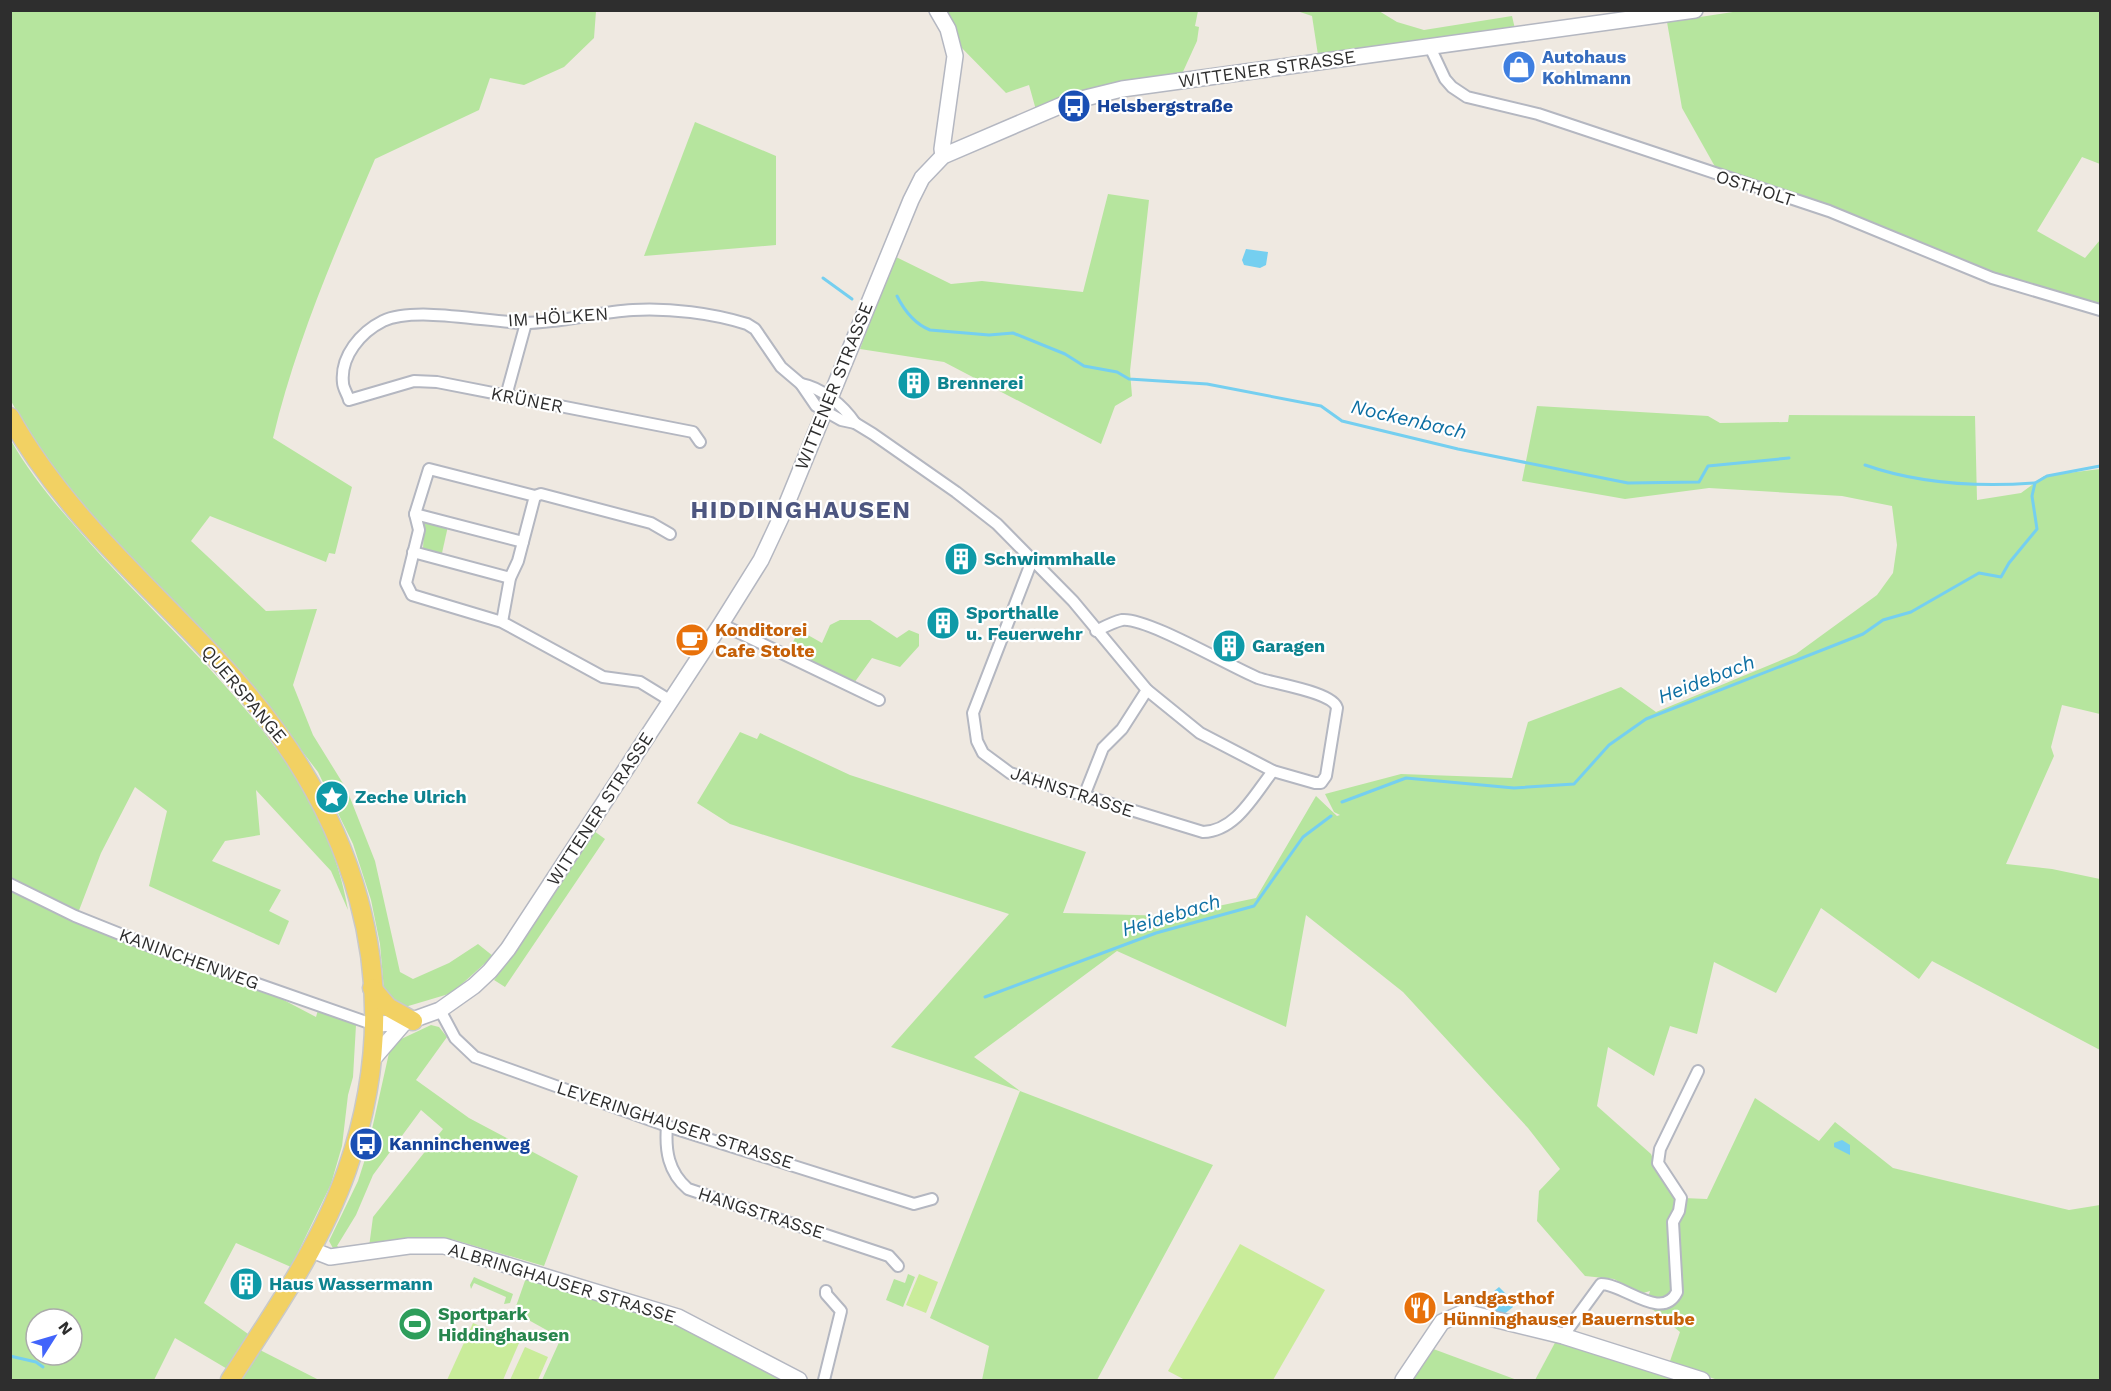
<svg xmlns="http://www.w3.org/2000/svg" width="2111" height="1391" viewBox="0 0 2111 1391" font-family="'Work Sans',sans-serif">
  <rect width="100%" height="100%" fill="#efe9e1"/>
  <g fill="#b6e59e" fill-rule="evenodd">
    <polygon points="1746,10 2100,11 2100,164 2082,157 2037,231 2085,258 2100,240 2100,308 2024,284 1718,172 1682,108 1667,22"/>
    <path d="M11,11H596L594,38L564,67L524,85L490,78L479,110L375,159C336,250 296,341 273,438L352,487L335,554L329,553L326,562L210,516L191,541L266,611L317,609L293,685L313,735L347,790L375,861L400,972L413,979L449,963L478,944L493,956L452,993L405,1007L398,1006L384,990L380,944L371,900L353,844L318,772L239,669L204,631L137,569L84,508L40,453L11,401Z"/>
    <polygon points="941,11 1198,11 1195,26 1199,27 1197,41 1181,76 1036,110 1029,85 1006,93 955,41"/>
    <polygon points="1297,11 1379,11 1397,22 1424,30 1512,16 1515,29 1318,55 1312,16"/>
    <polygon points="695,122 776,156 776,245 644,256"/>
    <polygon points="1108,194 1149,200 1130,371 1132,396 1115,406 1101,444 944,362 860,349 894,256 951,284 982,281 1083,292"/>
    <polygon points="1537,406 1708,416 1720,423 1788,422 1789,415 1975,416 1977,500 2021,493 2044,476 2100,469 2100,714 2062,705 2051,747 2054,756 2006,864 2052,869 2100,879 2100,1050 1932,961 1919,979 1821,908 1776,993 1714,962 1697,1034 1670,1026 1654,1076 1608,1047 1597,1106 1651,1154 1658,1171 1683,1198 1707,1199 1755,1098 1819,1141 1835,1122 1893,1168 2069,1210 2100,1205 2100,1380 1718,1380 1669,1364 1680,1332 1646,1304 1650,1291 1640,1294 1614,1279 1585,1276 1537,1221 1539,1191 1560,1169 1528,1128 1403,992 1306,915 1286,1027 1117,951 974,1057 1020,1091 1213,1165 1097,1380 982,1380 989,1346 930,1318 1020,1091 891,1047 1009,914 730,824 697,803 740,732 757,739 760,733 850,775 1086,852 1063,913 1171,916 1256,898 1316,796 1337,816 1340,815 1334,812 1325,794 1401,774 1512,778 1528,722 1621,687 1656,712 1796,654 1877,595 1893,573 1897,545 1892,506 1842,496 1709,488 1625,499 1522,481"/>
    <path d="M10,439C30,474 55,504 81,533C181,648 321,751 348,910L331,871L256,790L260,835L225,841L212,861L281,890L269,911L289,921L279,945L149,886L167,811L135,787L101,853L78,913L11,881Z"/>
    <polygon points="427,519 448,526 442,553 423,550 424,523"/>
    <polygon points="840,620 870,620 897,638 909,630 919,634 919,646 900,667 872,658 854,683 788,652 799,630 822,643 830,625"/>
    <polygon points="594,831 605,839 505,987 494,980 512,957"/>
    <path d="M10,888L75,919L278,997L316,1017L318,1010L356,1025L353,1077L348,1095L342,1146L331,1184L291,1267L236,1243L204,1303L251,1336L229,1370L175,1338L154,1380H11ZM36,1319H72V1355H36Z"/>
    <polygon points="431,1025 439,1027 447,1037 416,1080 469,1118 578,1176 544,1266 451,1239 413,1240 369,1247 373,1217 443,1129 421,1110 373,1175 356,1215 337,1246 342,1249 334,1250 329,1241 358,1181 366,1156 389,1053 397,1041"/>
    <polygon points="908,1274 915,1277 903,1307 886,1300 894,1279 905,1283"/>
    <polygon points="527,1275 669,1319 791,1380 542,1380 561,1338 514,1312"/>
    <polygon points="474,1277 513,1294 510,1303 504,1304 506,1297 474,1283 471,1289 470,1285"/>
    <polygon points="1557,1339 1689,1380 1535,1380"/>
    <polygon points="1428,1347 1517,1380 1407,1380"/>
    <polygon points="260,1350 319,1380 241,1380"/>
  </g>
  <g fill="#c9ec9a">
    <polygon points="1240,1244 1325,1290 1273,1380 1185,1380 1168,1371"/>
    <polygon points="919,1274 938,1282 926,1313 906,1305"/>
    <polygon points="473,1323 519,1343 503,1380 447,1380"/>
    <polygon points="525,1347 548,1357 538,1380 510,1380"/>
  </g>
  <g fill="#75cff0">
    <polygon points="1246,249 1268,252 1266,265 1260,268 1244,265 1242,260"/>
    <polygon points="1842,1140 1850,1145 1850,1155 1834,1147 1834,1143"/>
    <polygon points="1499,1287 1509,1297 1513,1307 1503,1315 1492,1309 1487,1297"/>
  </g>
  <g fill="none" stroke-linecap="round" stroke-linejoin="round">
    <g stroke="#75cff0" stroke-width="3">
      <polyline points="823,278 852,299"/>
      <path d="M897,296C904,310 915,324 930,330L989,335L1013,333L1065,354L1084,366L1117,372L1129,379L1207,384L1321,406L1342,421L1458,449L1628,483L1699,482L1708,466L1789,458"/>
      <path d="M1865,465C1919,484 1978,487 2034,483"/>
      <polyline points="1342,802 1406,778 1514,788 1574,784 1609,745 1646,719 1863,634 1883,620 1911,612 1979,573 2001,577 2009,563 2037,529 2032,496 2035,483 2047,476 2100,466"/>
      <polyline points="985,997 1156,933 1254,906 1303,837 1331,816"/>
      <polyline points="10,1356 36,1362 43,1367"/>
    </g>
    <defs>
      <g id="street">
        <polyline points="1430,47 1445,79 1452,87 1467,97 1538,114 1829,211 1992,278 2100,310"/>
        <path d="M801,384C822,388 843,405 855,423"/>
        <polyline points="506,396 526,323"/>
        <path d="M700,442L693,432L437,382L414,381L349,400C348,395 343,388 343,383C340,356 361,332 383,321C415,306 487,322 524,323C561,323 597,312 633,310C670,308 712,313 747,324L755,329L781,367L801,384L816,406L841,420L855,423L873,434L956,492L997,524L1073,601L1147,690L1200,733L1273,771L1315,783H1321L1326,776L1337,708C1333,692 1275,684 1258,678C1229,666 1146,617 1122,620C1113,622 1104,627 1096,631"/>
        <polyline points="535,496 541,494 651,523 670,534"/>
        <polyline points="415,514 523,542"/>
        <polyline points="413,552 510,578"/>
        <path d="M1033,558L973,713L977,741L983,753L1010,773L1203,832C1236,831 1254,795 1273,771"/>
        <polyline points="502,622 510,578 518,561 535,496 429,469 415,514 419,530 406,583 412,595 502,622 603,677 640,682 671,701"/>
        <polyline points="721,624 879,700"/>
        <polyline points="1084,796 1103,748 1122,729 1147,690"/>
        <polyline points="10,884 75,916 155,948 372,1024"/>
        <polyline points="440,1010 455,1038 475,1057 667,1126 914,1204 932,1199"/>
        <path d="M667,1126C665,1150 668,1172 688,1189L889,1256L898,1266"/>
        <path d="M1563,1336L1601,1284C1624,1284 1662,1322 1677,1292L1673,1222L1679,1211L1681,1198L1658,1163L1660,1149L1698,1071"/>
        <polyline points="824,1380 841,1311 826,1294 826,1291"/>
      </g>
      <g id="secondary">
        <polyline points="937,10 948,29 955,56 942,149 943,156"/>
        <polyline points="372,1024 404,1023 440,1010 474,986 490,971 508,949 721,624 761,560 783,513 911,200 922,178 943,156 1069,102 1122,89 1695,10"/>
        <polyline points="373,1059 404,1023"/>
        <polyline points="312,1250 330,1257 409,1246 444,1246 678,1317 799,1380"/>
        <polyline points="1403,1380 1442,1322 1465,1312 1563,1336 1702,1380"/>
      </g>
      <g id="primary">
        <path d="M10,417C64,514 147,583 221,664C354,807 413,980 347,1170C320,1247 273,1313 230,1380"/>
        <polyline points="372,988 388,1007 413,1021"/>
      </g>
    </defs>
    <use href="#street" stroke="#b4b7c1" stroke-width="14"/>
    <use href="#secondary" stroke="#b4b7c1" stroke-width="18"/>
    <use href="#primary" stroke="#c9c9c9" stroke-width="21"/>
    <use href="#street" stroke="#fff" stroke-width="10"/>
    <use href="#secondary" stroke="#fff" stroke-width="15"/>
    <use href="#primary" stroke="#f2d163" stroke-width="18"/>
  </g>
  <defs>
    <symbol id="shop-disc" viewBox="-11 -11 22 22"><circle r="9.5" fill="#3f7fe0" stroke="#fff"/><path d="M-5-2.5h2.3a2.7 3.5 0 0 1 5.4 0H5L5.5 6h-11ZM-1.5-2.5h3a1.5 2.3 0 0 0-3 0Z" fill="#fff"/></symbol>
    <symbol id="bus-disc" viewBox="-11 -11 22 22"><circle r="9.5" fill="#1a4fb4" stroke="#fff"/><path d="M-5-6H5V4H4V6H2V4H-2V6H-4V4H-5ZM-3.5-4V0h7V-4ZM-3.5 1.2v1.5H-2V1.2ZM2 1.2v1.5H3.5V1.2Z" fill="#fff"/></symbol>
    <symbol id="building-disc" viewBox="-11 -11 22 22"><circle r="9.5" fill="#0f9aa8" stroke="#fff"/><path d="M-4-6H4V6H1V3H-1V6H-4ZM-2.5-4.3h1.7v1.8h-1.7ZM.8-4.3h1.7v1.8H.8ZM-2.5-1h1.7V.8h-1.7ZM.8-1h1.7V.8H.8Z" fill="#fff"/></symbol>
    <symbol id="cafe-disc" viewBox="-11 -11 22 22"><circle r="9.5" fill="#e8710a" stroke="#fff"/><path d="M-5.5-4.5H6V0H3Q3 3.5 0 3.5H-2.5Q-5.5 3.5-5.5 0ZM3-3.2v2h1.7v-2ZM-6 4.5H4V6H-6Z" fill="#fff"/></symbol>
    <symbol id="sight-disc" viewBox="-11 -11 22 22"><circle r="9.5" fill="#0f9aa8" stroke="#fff"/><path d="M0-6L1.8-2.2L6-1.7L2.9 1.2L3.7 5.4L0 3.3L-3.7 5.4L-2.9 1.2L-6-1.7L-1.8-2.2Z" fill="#fff"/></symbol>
    <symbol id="restaurant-disc" viewBox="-11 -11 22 22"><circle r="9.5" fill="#e8710a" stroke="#fff"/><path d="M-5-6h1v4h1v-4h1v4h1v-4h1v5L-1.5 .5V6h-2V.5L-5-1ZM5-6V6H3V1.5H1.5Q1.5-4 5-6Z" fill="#fff"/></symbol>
    <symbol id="stadium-disc" viewBox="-11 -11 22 22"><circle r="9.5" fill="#2e9e5b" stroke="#fff"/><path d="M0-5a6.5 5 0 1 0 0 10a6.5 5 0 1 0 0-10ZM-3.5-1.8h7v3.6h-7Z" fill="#fff"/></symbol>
  </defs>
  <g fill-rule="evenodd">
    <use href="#shop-disc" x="1500" y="48" width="38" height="38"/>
    <use href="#bus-disc" x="1055" y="87" width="38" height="38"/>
    <use href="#building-disc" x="895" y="364" width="38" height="38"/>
    <use href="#building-disc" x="942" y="540" width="38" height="38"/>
    <use href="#building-disc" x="924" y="604" width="38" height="38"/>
    <use href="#cafe-disc" x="673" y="621" width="38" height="38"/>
    <use href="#building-disc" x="1210" y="627" width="38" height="38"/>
    <use href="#sight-disc" x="313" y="778" width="38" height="38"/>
    <use href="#bus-disc" x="347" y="1125" width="38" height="38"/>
    <use href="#building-disc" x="227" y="1265" width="38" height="38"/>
    <use href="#restaurant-disc" x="1401" y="1289" width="38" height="38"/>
    <use href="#stadium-disc" x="396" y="1305" width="38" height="38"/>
  </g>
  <g text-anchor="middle" stroke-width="4.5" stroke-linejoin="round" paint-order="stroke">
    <g font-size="18" font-weight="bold" fill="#366cbe" stroke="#fff" text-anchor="start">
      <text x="1542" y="63">Autohaus<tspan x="1542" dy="21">Kohlmann</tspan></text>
    </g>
    <g font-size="18" fill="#2e2e2e" stroke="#fff">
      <text transform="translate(1267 69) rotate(-8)" y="6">WITTENER STRASSE</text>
      <text transform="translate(1755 188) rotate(18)" y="6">OSTHOLT</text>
      <text transform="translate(558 317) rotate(-4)" y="6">IM HÖLKEN</text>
      <text transform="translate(834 386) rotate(-68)" y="6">WITTENER STRASSE</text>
      <text transform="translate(527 400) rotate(11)" y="6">KRÜNER</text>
      <text transform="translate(244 694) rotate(50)" y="6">QUERSPANGE</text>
      <text transform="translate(1072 792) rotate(18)" y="6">JAHNSTRASSE</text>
      <text transform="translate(600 809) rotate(-57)" y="6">WITTENER STRASSE</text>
      <text transform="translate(189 959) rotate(20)" y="6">KANINCHENWEG</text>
      <text transform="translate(675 1125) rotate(18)" y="6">LEVERINGHAUSER STRASSE</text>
      <text transform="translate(761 1213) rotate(18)" y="6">HANGSTRASSE</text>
      <text transform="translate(562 1283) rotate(17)" y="6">ALBRINGHAUSER STRASSE</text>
    </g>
    <g font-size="18" font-weight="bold" fill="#164399" stroke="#fff" text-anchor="start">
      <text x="1097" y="112">Helsbergstraße</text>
      <text x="389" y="1150">Kanninchenweg</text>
    </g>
    <g font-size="18" font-weight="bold" fill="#0d838f" stroke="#fff" text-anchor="start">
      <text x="937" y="389">Brennerei</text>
      <text x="984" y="565">Schwimmhalle</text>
      <text x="966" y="619">Sporthalle<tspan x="966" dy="21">u. Feuerwehr</tspan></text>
      <text x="1252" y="652">Garagen</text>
      <text x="355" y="803">Zeche Ulrich</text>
      <text x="269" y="1290">Haus Wassermann</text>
    </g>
    <g font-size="18" font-weight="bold" fill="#c56008" stroke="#fff" text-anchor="start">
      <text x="715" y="636">Konditorei<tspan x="715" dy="21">Cafe Stolte</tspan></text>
      <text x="1443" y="1304">Landgasthof<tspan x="1443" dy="21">Hünninghauser Bauernstube</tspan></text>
    </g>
    <g font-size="18" font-weight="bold" fill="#27864d" stroke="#fff" text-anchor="start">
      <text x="438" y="1320">Sportpark<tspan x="438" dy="21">Hiddinghausen</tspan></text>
    </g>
    <g font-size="20" font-style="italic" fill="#0d6fa3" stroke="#fff">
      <text transform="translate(1409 419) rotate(13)" y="7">Nockenbach</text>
      <text transform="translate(1706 679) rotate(-21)" y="7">Heidebach</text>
      <text transform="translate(1171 915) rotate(-17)" y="7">Heidebach</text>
    </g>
    <g font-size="24" font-weight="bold" letter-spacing="1.5" fill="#4d5680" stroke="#fff">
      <text x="801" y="518">HIDDINGHAUSEN</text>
    </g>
  </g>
  <rect width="2111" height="1391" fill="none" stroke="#2e2e2e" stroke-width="24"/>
  <g transform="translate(54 1337) rotate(53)"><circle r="28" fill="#ffffff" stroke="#ababab" stroke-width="1.5"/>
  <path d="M0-4.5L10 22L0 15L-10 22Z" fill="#4264fb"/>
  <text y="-9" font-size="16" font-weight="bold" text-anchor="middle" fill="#2e2e2e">N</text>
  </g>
</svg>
